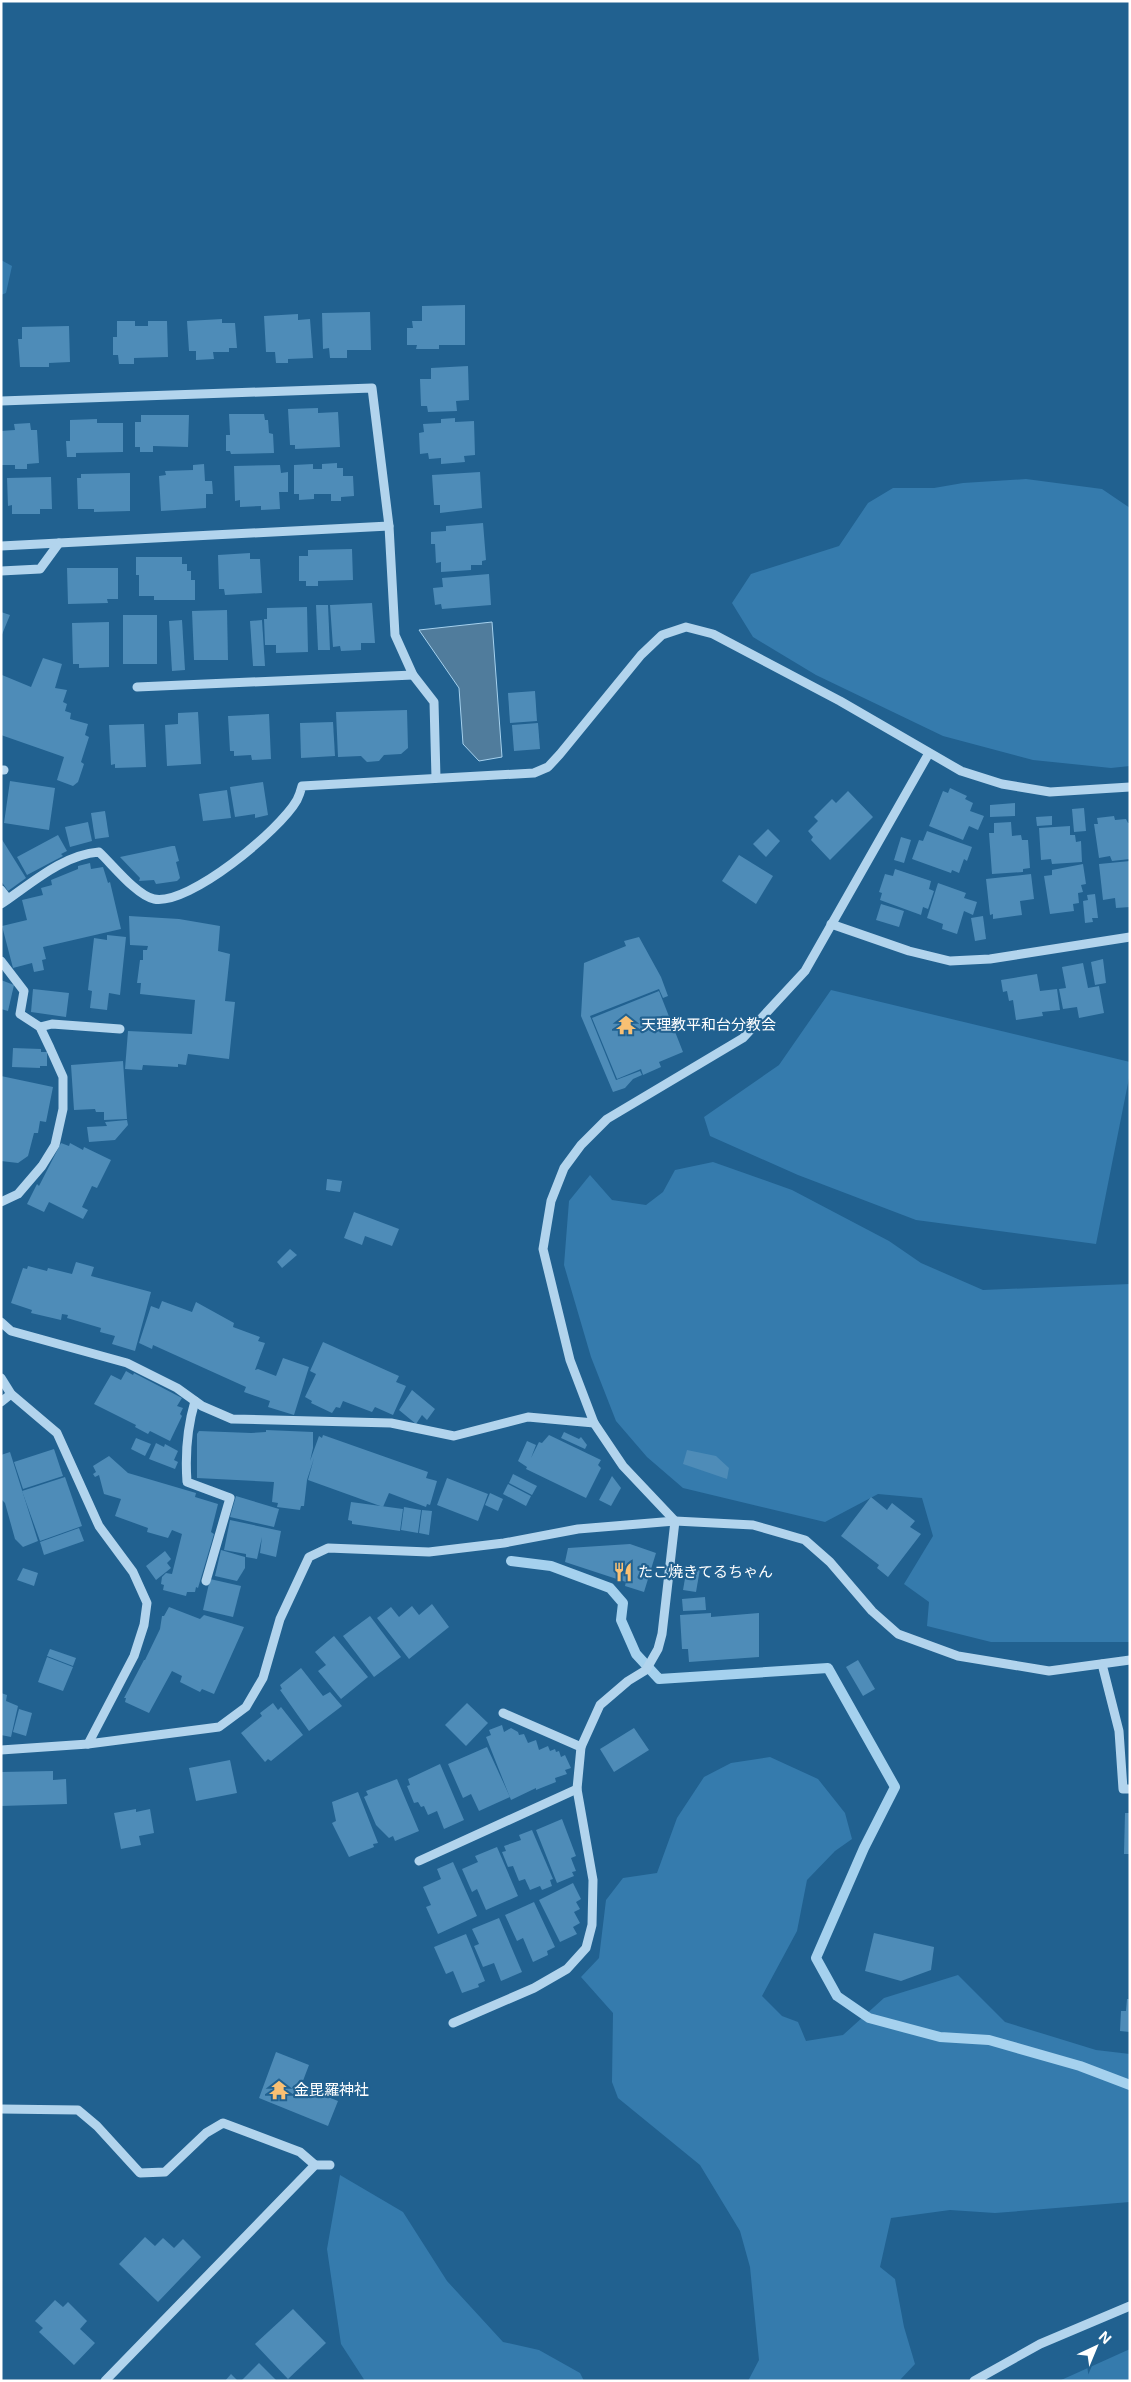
<svg xmlns="http://www.w3.org/2000/svg" width="1131" height="2382" viewBox="0 0 1131 2382" font-family="Inter,'Noto Sans JP',sans-serif">
  <rect width="100%" height="100%" fill="#216190"/>
  <g fill="#357bad">
    <polygon points="1,260 12,266 6,293 1,295"/>
    <polygon points="1026,479 1102,489 1130,508 1130,766 1111,768 1033,760 943,736 816,675 753,637 732,603 751,574 839,546 868,503 893,488 934,488 963,483"/>
    <polygon points="831,990 1130,1062 1130,1073 1096,1244 916,1220 798,1175 710,1136 704,1117 779,1065"/>
    <polygon points="713,1162 792,1190 889,1241 921,1263 983,1290 1130,1284 1130,1642 991,1642 927,1626 929,1602 904,1584 933,1536 922,1498 878,1494 825,1522 683,1488 647,1457 616,1421 591,1357 564,1265 569,1201 590,1175 612,1200 646,1205 663,1192 675,1170"/>
    <polygon points="770,1757 818,1779 845,1813 852,1839 835,1851 807,1880 797,1931 762,1996 782,2016 798,2022 806,2041 843,2035 884,1998 958,1975 1005,2022 1096,2050 1130,2054 1130,2202 995,2213 950,2210 891,2218 880,2267 895,2279 904,2327 915,2364 899,2381 748,2381 759,2360 750,2267 740,2231 700,2165 618,2098 612,2082 613,2013 581,1977 599,1958 606,1900 623,1878 657,1873 677,1818 704,1777 731,1763"/>
    <polygon points="340,2175 403,2212 447,2281 503,2342 539,2350 580,2373 584,2381 365,2381 341,2344 327,2249"/>
    <polygon points="1130,2349 1130,2381 1059,2381"/>
  </g>
  <polygon fill="#507c9c" stroke="#a5d1ee" points="492,622 502,757 479,761 463,744 459,688 419,630"/>
  <g fill="none" stroke-linecap="round" stroke-linejoin="round">
    <polyline stroke="#a5d1ee" stroke-width="10" points="511,1561 551,1566 610,1588 623,1603 621,1620 636,1654 659,1679 828,1668 895,1787 864,1848 816,1958 837,1996 869,2018 940,2037 989,2040 1080,2066 1130,2085"/>
  </g>
  <g fill="#4e8cb8">
    <polygon points="465,305 465,345 439,345 439,349 416,349 417,345 407,345 407,328 413,328 412,321 422,321 422,306"/>
    <polygon points="370,312 371,350 347,350 347,358 330,358 329,348 323,349 322,313"/>
    <polygon points="298,314 298,320 310,319 313,358 288,359 288,363 276,363 275,352 266,352 264,316"/>
    <polygon points="222,319 222,323 235,323 237,348 229,348 229,352 213,352 214,359 196,360 196,351 189,351 187,321"/>
    <polygon points="117,321 135,321 135,326 148,326 148,321 167,321 168,357 134,358 134,364 119,364 118,355 113,355 113,337 117,337"/>
    <polygon points="69,326 70,362 49,363 49,367 20,367 18,339 22,339 22,327"/>
    <polygon points="468,366 469,400 456,401 457,411 428,412 427,406 421,406 420,379 431,379 431,368"/>
    <polygon points="318,408 318,413 338,412 340,447 295,449 295,445 290,445 288,409"/>
    <polygon points="229,414 264,414 265,420 268,420 269,433 273,434 274,453 231,454 230,451 226,451 226,435 230,435"/>
    <polygon points="141,415 189,415 188,447 153,446 153,452 140,452 140,447 135,447 135,422 141,422"/>
    <polygon points="455,418 455,422 474,421 475,455 464,456 465,462 441,464 441,458 429,459 428,453 420,454 419,433 424,432 423,424 441,423 441,419"/>
    <polygon points="97,419 97,423 123,423 123,452 76,453 76,457 67,457 66,441 70,441 70,420"/>
    <polygon points="30,423 31,430 37,430 39,463 27,464 27,469 15,469 15,465 1,465 1,431 15,430 14,424"/>
    <polygon points="337,463 337,468 343,468 343,476 353,476 354,496 341,497 341,501 331,501 331,494 314,494 314,499 299,500 299,494 294,494 294,465 313,464 313,469 322,469 322,464"/>
    <polygon points="204,464 205,481 212,481 213,494 206,494 206,508 161,511 159,476 166,475 165,471 193,470 193,465"/>
    <polygon points="280,465 281,473 288,472 288,492 279,492 280,509 261,510 261,506 240,507 240,500 235,501 234,466"/>
    <polygon points="480,472 482,508 440,513 440,505 434,505 432,475"/>
    <polygon points="130,473 130,511 94,512 94,509 78,509 77,478 81,478 81,474"/>
    <polygon points="51,477 52,509 40,509 40,514 12,514 12,505 8,506 7,478"/>
    <polygon points="483,523 486,560 482,561 482,565 471,565 471,570 441,572 441,562 436,563 435,544 431,544 431,532 446,531 446,526"/>
    <polygon points="352,549 353,580 318,581 318,586 306,586 306,581 299,581 299,556 308,556 308,550"/>
    <polygon points="250,553 250,559 260,559 262,593 225,595 224,589 219,589 218,555"/>
    <polygon points="136,557 182,557 182,564 187,564 187,571 191,571 191,580 195,580 195,600 154,600 154,596 139,596 139,575 136,575"/>
    <polygon points="67,568 118,568 118,599 107,599 108,603 68,604"/>
    <polygon points="489,574 491,605 442,609 441,604 435,605 433,588 443,587 442,578"/>
    <polygon points="372,603 375,643 361,643 361,650 341,651 340,646 333,647 330,605"/>
    <polygon points="316,605 328,605 330,650 318,650"/>
    <polygon points="307,607 308,652 276,653 276,645 265,645 264,619 267,619 267,608"/>
    <polygon points="227,610 228,660 194,660 192,611"/>
    <polygon points="1,612 10,615 1,637"/>
    <rect x="123" y="615" width="34" height="49"/>
    <polygon points="182,620 185,670 172,671 169,621"/>
    <polygon points="262,620 265,666 253,666 250,621"/>
    <polygon points="109,622 109,667 79,668 79,664 73,664 72,623"/>
    <polygon points="43,658 62,664 55,688 67,690 63,702 67,704 65,711 71,713 70,719 88,724 85,735 89,737 81,762 84,764 78,782 73,786 57,780 64,757 1,735 2,675 31,687"/>
    <polygon points="535,691 537,721 510,723 508,693"/>
    <polygon points="407,710 408,748 401,754 384,755 379,761 367,762 361,756 338,757 336,712"/>
    <polygon points="198,712 201,764 167,766 165,725 178,724 178,713"/>
    <polygon points="269,714 271,759 252,760 251,755 234,756 234,751 230,751 228,716"/>
    <polygon points="333,722 335,756 301,758 300,723"/>
    <polygon points="538,723 540,749 514,751 512,725"/>
    <polygon points="144,724 146,767 115,768 115,764 111,765 109,725"/>
    <polygon points="10,781 55,788 49,830 4,823"/>
    <polygon points="263,782 268,815 255,818 255,814 235,817 230,787"/>
    <polygon points="950,788 967,796 965,799 973,803 970,811 984,816 978,830 969,826 963,840 929,826 943,791 948,793"/>
    <polygon points="227,790 231,818 203,821 199,794"/>
    <polygon points="848,791 873,817 830,860 811,840 813,837 808,831 818,821 814,817 832,799 836,803"/>
    <polygon points="1015,803 1015,816 990,817 990,805"/>
    <polygon points="1084,808 1086,831 1074,832 1072,809"/>
    <polygon points="105,811 109,837 95,839 91,813"/>
    <polygon points="1052,816 1052,825 1037,826 1036,817"/>
    <polygon points="1114,816 1115,820 1126,819 1128,823 1130,823 1130,859 1112,861 1110,856 1099,858 1094,824 1098,824 1097,818"/>
    <polygon points="88,822 92,841 70,847 65,827"/>
    <polygon points="1011,822 1012,836 1021,835 1022,840 1028,840 1030,868 1023,869 1023,872 992,874 989,833 994,833 994,823"/>
    <polygon points="1070,826 1070,835 1075,835 1076,842 1081,841 1082,862 1052,864 1051,859 1041,860 1039,828"/>
    <polygon points="768,829 780,841 766,857 753,844"/>
    <polygon points="927,831 972,847 967,861 964,859 959,873 952,870 951,873 912,859 919,840 923,841"/>
    <polygon points="58,835 67,851 61,854 63,856 27,875 17,857"/>
    <polygon points="901,837 911,840 904,863 894,860"/>
    <polygon points="1,838 26,878 8,891 1,881"/>
    <polygon points="172,846 175,846 179,861 176,862 180,878 177,881 156,884 154,880 139,881 140,878 120,857"/>
    <polygon points="739,855 773,876 756,904 722,881"/>
    <polygon points="1130,861 1130,907 1116,908 1115,898 1103,900 1099,864"/>
    <polygon points="90,863 91,869 103,867 108,883 110,882 121,929 43,947 46,959 42,960 44,970 34,972 32,963 13,968 2,926 27,920 22,900 43,895 41,888 52,885 51,880 78,869 78,866"/>
    <polygon points="1083,864 1086,884 1081,885 1083,892 1078,893 1079,903 1073,904 1074,911 1050,914 1044,876 1052,875 1052,870"/>
    <polygon points="895,869 931,881 929,889 934,891 928,909 923,907 921,915 880,900 882,893 879,892 885,874 893,876"/>
    <polygon points="1031,874 1034,899 1020,901 1022,915 993,919 993,914 990,915 986,879"/>
    <polygon points="938,883 966,893 964,898 977,902 973,915 964,911 957,934 942,929 943,924 927,918"/>
    <polygon points="1095,894 1098,918 1092,918 1093,922 1085,923 1083,901 1088,900 1087,895"/>
    <polygon points="881,904 904,911 899,927 876,920"/>
    <polygon points="129,916 179,919 220,926 218,951 230,954 225,1001 235,1002 229,1059 188,1054 186,1065 178,1064 178,1067 143,1065 142,1070 125,1069 128,1031 192,1034 195,1000 140,994 141,983 137,983 140,960 143,960 143,950 147,950 148,946 130,945"/>
    <polygon points="983,916 986,939 975,941 971,918"/>
    <polygon points="107,935 126,937 120,995 109,993 107,1010 90,1008 92,991 88,990 94,938 107,940"/>
    <polygon points="639,937 661,977 668,996 663,998 659,989 590,1016 616,1080 640,1071 642,1075 633,1079 625,1088 613,1092 581,1016 584,963 626,946 624,941"/>
    <polygon points="1103,959 1106,983 1095,985 1091,962"/>
    <polygon points="1083,963 1088,988 1099,986 1104,1013 1079,1018 1077,1007 1063,1009 1059,989 1066,988 1062,967"/>
    <polygon points="1037,974 1040,991 1057,989 1060,1010 1042,1012 1043,1016 1016,1020 1013,1000 1009,1001 1007,991 1003,992 1001,980"/>
    <polygon points="1,980 14,985 8,1011 1,1009"/>
    <polygon points="33,989 69,993 66,1017 31,1012"/>
    <polygon points="659,991 683,1052 659,1062 661,1067 643,1075 641,1069 617,1079 592,1018"/>
    <polygon points="13,1048 41,1049 41,1052 47,1052 47,1066 40,1066 40,1068 12,1067"/>
    <polygon points="123,1061 127,1119 104,1120 104,1112 96,1112 95,1109 74,1110 71,1065"/>
    <polygon points="1,1076 53,1087 46,1122 40,1121 38,1133 34,1133 28,1156 18,1163 1,1161"/>
    <polygon points="127,1120 128,1125 115,1140 89,1142 87,1127 107,1126 105,1122"/>
    <polygon points="61,1143 69,1146 70,1143 83,1150 84,1147 111,1160 97,1188 92,1186 82,1207 88,1210 83,1219 49,1202 44,1212 27,1204 37,1184 39,1186"/>
    <polygon points="327,1179 342,1181 340,1192 326,1190"/>
    <polygon points="354,1212 399,1229 392,1246 365,1236 362,1245 344,1238"/>
    <polygon points="290,1249 297,1255 282,1268 277,1262"/>
    <polygon points="76,1262 94,1267 91,1276 151,1292 135,1351 112,1344 115,1336 100,1332 101,1328 67,1318 68,1315 62,1314 61,1320 31,1313 32,1310 11,1303 23,1268 27,1269 28,1266 47,1271 48,1268 72,1274"/>
    <polygon points="162,1301 192,1312 196,1302 234,1323 233,1327 260,1337 258,1341 265,1343 255,1370 258,1369 276,1376 283,1358 309,1367 294,1415 268,1407 270,1401 244,1392 246,1387 153,1345 152,1349 139,1343 151,1306 159,1309"/>
    <polygon points="323,1342 399,1376 396,1382 406,1386 393,1415 375,1407 372,1412 343,1401 340,1408 336,1407 332,1413 311,1403 312,1401 305,1397 316,1374 310,1371"/>
    <polygon points="126,1371 133,1375 134,1373 182,1398 177,1406 183,1408 180,1414 182,1416 170,1441 150,1431 148,1434 135,1427 136,1425 94,1404 111,1375 121,1380"/>
    <polygon points="412,1390 435,1409 427,1420 422,1415 416,1424 399,1410"/>
    <polygon points="266,1430 313,1432 313,1448 310,1461 319,1436 322,1438 323,1435 428,1472 426,1478 437,1481 430,1505 427,1504 426,1507 389,1493 383,1507 308,1480 314,1458 307,1480 304,1506 301,1506 300,1510 277,1507 278,1503 272,1502 274,1482 197,1478 197,1434 199,1431 251,1433 266,1432"/>
    <polygon points="564,1432 579,1439 581,1437 587,1445 585,1449 561,1438"/>
    <polygon points="549,1435 601,1460 598,1465 601,1468 586,1498 526,1469 527,1467 518,1461 527,1441 536,1445 531,1458 539,1442 542,1443"/>
    <polygon points="136,1438 151,1444 145,1456 131,1449"/>
    <polygon points="156,1443 164,1447 165,1444 178,1451 174,1460 178,1462 175,1469 149,1459"/>
    <polygon points="54,1449 63,1476 23,1489 14,1462"/>
    <polygon points="687,1450 716,1456 729,1468 727,1479 683,1464"/>
    <polygon points="10,1452 38,1541 23,1547 15,1539 5,1503 1,1499 1,1455"/>
    <polygon points="109,1456 128,1473 196,1493 195,1497 218,1504 211,1532 214,1534 198,1588 196,1587 195,1592 187,1592 186,1596 163,1590 164,1585 161,1584 162,1577 166,1573 172,1574 182,1534 172,1530 168,1538 147,1532 148,1528 115,1516 121,1499 104,1494 99,1475 95,1477 93,1474 96,1472 93,1466"/>
    <polygon points="513,1474 537,1486 532,1495 509,1483"/>
    <polygon points="612,1476 621,1488 611,1506 599,1500"/>
    <polygon points="65,1477 82,1526 40,1541 22,1491"/>
    <polygon points="447,1478 488,1494 478,1521 437,1505"/>
    <polygon points="508,1484 531,1496 526,1506 503,1494"/>
    <polygon points="490,1493 503,1499 498,1511 485,1505"/>
    <polygon points="236,1496 279,1509 274,1527 230,1517"/>
    <polygon points="871,1497 887,1510 892,1503 915,1521 910,1527 921,1534 888,1577 877,1568 879,1565 841,1536"/>
    <polygon points="351,1502 403,1509 400,1531 352,1524 352,1521 348,1520"/>
    <polygon points="404,1507 421,1510 418,1533 401,1530"/>
    <polygon points="422,1510 432,1511 429,1535 419,1533"/>
    <polygon points="230,1520 281,1531 276,1557 260,1553 262,1537 257,1559 246,1557 246,1554 224,1550"/>
    <polygon points="79,1528 84,1541 44,1555 40,1542"/>
    <polygon points="630,1544 656,1553 644,1592 625,1586 626,1582 565,1562 568,1548"/>
    <polygon points="221,1550 245,1557 245,1568 237,1581 215,1576"/>
    <polygon points="165,1551 171,1559 167,1563 171,1568 156,1580 146,1566"/>
    <polygon points="687,1567 700,1569 696,1592 683,1590"/>
    <polygon points="23,1568 38,1573 34,1586 17,1580"/>
    <polygon points="210,1579 241,1586 233,1617 203,1610"/>
    <polygon points="705,1597 706,1610 683,1611 682,1599"/>
    <polygon points="432,1604 449,1627 409,1659 377,1618 391,1607 399,1617 412,1606 419,1615"/>
    <polygon points="169,1607 200,1619 204,1615 244,1627 214,1694 202,1689 200,1692 180,1682 182,1676 172,1671 149,1713 125,1702 126,1698 124,1698 144,1660 145,1660 160,1629 162,1616 164,1616"/>
    <polygon points="711,1613 711,1617 759,1613 759,1657 689,1662 688,1649 682,1649 680,1615"/>
    <polygon points="370,1616 401,1657 374,1677 343,1636"/>
    <polygon points="334,1636 368,1677 341,1699 318,1671 326,1665 315,1652"/>
    <polygon points="50,1649 76,1658 73,1666 47,1656"/>
    <polygon points="47,1657 73,1667 63,1691 38,1682"/>
    <polygon points="858,1660 875,1689 863,1696 846,1667"/>
    <polygon points="301,1668 323,1696 330,1692 342,1706 309,1731 280,1690 282,1689 280,1685"/>
    <polygon points="1,1693 7,1695 6,1701 18,1706 11,1737 1,1735"/>
    <polygon points="273,1703 278,1710 281,1707 303,1735 271,1761 268,1759 265,1762 241,1733 262,1716 260,1713"/>
    <polygon points="467,1703 488,1723 466,1746 445,1725"/>
    <polygon points="19,1709 32,1713 26,1736 13,1732"/>
    <polygon points="502,1725 504,1732 511,1728 518,1732 519,1735 524,1734 528,1743 536,1740 539,1750 548,1746 550,1751 555,1749 556,1752 559,1751 561,1757 565,1755 571,1768 565,1770 567,1774 555,1778 556,1782 536,1790 536,1788 511,1800 486,1737 491,1735 489,1730"/>
    <polygon points="634,1728 649,1750 614,1772 600,1749"/>
    <polygon points="487,1747 510,1797 479,1811 471,1794 463,1798 448,1764"/>
    <polygon points="230,1760 237,1793 196,1801 189,1768"/>
    <polygon points="440,1764 464,1820 444,1829 437,1811 428,1815 424,1806 421,1807 418,1802 414,1803 407,1786 410,1785 408,1779"/>
    <polygon points="53,1771 53,1780 66,1779 67,1804 1,1806 1,1772"/>
    <polygon points="397,1779 419,1831 395,1841 393,1836 389,1838 376,1825 364,1797 368,1795 366,1791"/>
    <polygon points="358,1792 378,1843 373,1844 374,1847 349,1857 332,1823 336,1821 332,1802"/>
    <polygon points="136,1809 136,1812 150,1809 154,1833 139,1836 141,1845 121,1849 114,1813"/>
    <polygon points="1125,1813 1130,1813 1130,1854 1124,1854"/>
    <polygon points="562,1819 576,1856 571,1858 576,1871 572,1872 574,1876 557,1883 536,1830"/>
    <polygon points="532,1830 553,1879 550,1880 552,1886 542,1890 540,1886 530,1890 525,1879 519,1881 513,1866 508,1867 502,1852 506,1851 504,1846 521,1840 519,1835"/>
    <polygon points="497,1847 518,1896 486,1910 477,1889 472,1892 462,1869 478,1862 475,1856"/>
    <polygon points="453,1862 477,1916 438,1934 426,1907 431,1905 423,1887 441,1879 437,1869"/>
    <polygon points="573,1883 581,1899 576,1902 580,1909 574,1912 580,1923 573,1927 577,1934 560,1942 539,1900"/>
    <polygon points="534,1902 555,1947 547,1951 548,1955 533,1962 523,1938 517,1941 505,1915"/>
    <polygon points="499,1918 522,1972 501,1981 494,1963 483,1967 474,1946 479,1944 472,1929"/>
    <polygon points="874,1933 934,1947 931,1970 901,1981 865,1971"/>
    <polygon points="466,1934 485,1981 478,1984 479,1987 462,1993 453,1971 446,1974 434,1947"/>
    <polygon points="1127,1999 1130,1999 1130,2032 1120,2031 1121,2011 1126,2011"/>
    <polygon points="276,2052 309,2065 301,2086 338,2101 328,2126 259,2098"/>
    <polygon points="145,2237 155,2246 163,2238 174,2248 183,2239 201,2257 158,2302 119,2264"/>
    <polygon points="55,2300 63,2307 68,2302 87,2321 80,2329 95,2343 74,2365 39,2332 43,2328 35,2321"/>
    <polygon points="293,2309 326,2343 288,2379 255,2344"/>
    <polygon points="259,2363 277,2381 241,2381"/>
    <polygon points="231,2374 238,2381 225,2381"/>
  </g>
  <g fill="none" stroke-linecap="round" stroke-linejoin="round">
    <g stroke="#b2d4ed" stroke-width="9">
      <polyline points="1,401 372,388 389,526 395,635 413,675 434,702 436,778"/>
      <polyline points="1,546 389,526"/>
      <polyline points="1,571 40,569 59,543"/>
      <polyline points="137,687 413,675"/>
      <polyline points="1,770 4,770"/>
      <polyline points="1,890 8,899"/>
      <path d="M1,904C31,884 62,855 99,852C112,864 137,896 154,899C189,906 280,830 297,800C299,796 301,790 302,786L534,773L548,767L560,754L641,655L662,635L686,627L713,634L840,701L961,771L1002,784L1050,792L1130,787"/>
      <polyline points="831,924 909,951 950,961 990,959 1130,937"/>
      <polyline points="1,961 24,991 20,1014 40,1027 50,1048 63,1077 63,1109 55,1145 42,1166 18,1194 1,1202"/>
      <polyline points="40,1027 52,1024 120,1029"/>
      <polyline points="1,1322 11,1331 127,1363 177,1388 202,1406 232,1419 391,1423 454,1436 528,1417 594,1423"/>
      <polyline points="1,1378 11,1394 57,1433 99,1526 133,1572 147,1603 144,1625 134,1656 88,1744"/>
      <path d="M195,1401C187,1428 185,1454 187,1482L230,1498L206,1581"/>
      <polyline points="1,1402 11,1394"/>
      <polyline points="1102,1664 1119,1731 1123,1789 1130,1789"/>
      <polyline points="503,1713 581,1747"/>
      <polyline points="1,1750 88,1744 219,1727 246,1707 263,1678 280,1619 309,1557 328,1548 429,1552 504,1543 578,1529 675,1521 753,1525 805,1540 830,1562 872,1611 898,1634 958,1656 1049,1671 1130,1660"/>
      <polyline points="419,1861 577,1789"/>
      <polyline points="453,2023 534,1988 567,1969 586,1948 592,1925 593,1880 577,1789 581,1747 600,1705 628,1681 646,1670 658,1649 662,1634 675,1521 623,1466 594,1423 570,1360 543,1249 551,1201 564,1168 581,1145 607,1119 743,1038 805,971 929,753"/>
      <polyline points="1,2109 78,2110 97,2126 140,2173 165,2172 206,2133 223,2123 300,2152 315,2165"/>
      <polyline points="105,2381 315,2165 330,2165"/>
      <polyline points="974,2381 1040,2344 1130,2306"/>
    </g>
  </g>
  <defs>
    <symbol id="temple-bare" viewBox="-9 -9 18 18"><path d="M0-6L5-2H3V0L6.5 2.5H4V6H1.5V3h-3V6H-4V2.5H-6.5L-3 0V-2H-5Z" fill="#f9c073" stroke="#216190" stroke-width="2.5" paint-order="stroke"/></symbol>
    <symbol id="restaurant-bare" viewBox="-9 -9 18 18"><path d="M-5-6h1v4h1v-4h1v4h1v-4h1v5L-1.5 .5V6h-2V.5L-5-1ZM5-6V6H3V1.5H1.5Q1.5-4 5-6Z" fill="#f9c073" stroke="#216190" stroke-width="2.5" paint-order="stroke"/></symbol>
  </defs>
  <g fill-rule="evenodd">
    <use href="#temple-bare" x="612" y="1011" width="28" height="28"/>
    <use href="#restaurant-bare" x="609" y="1558" width="28" height="28"/>
    <use href="#temple-bare" x="265" y="2076" width="28" height="28"/>
  </g>
  <g text-anchor="middle" stroke-width="4.5" stroke-linejoin="round" paint-order="stroke">
    <g font-size="15" fill="#fff" stroke="#216190" text-anchor="start">
      <text x="641" y="1030">天理教平和台分教会</text>
      <text x="638" y="1577">たこ焼きてるちゃん</text>
      <text x="294" y="2095">金毘羅神社</text>
    </g>
  </g>
  <rect width="1131" height="2382" fill="none" stroke="#ffffff" stroke-width="5"/>
  <g transform="translate(1096 2347) rotate(44)" stroke="#216190" stroke-width="4" paint-order="stroke">
  <path d="M0-4L9 19L0 12L-9 19Z" fill="#ffffff"/>
  <text y="-8" font-size="14" font-weight="bold" text-anchor="middle" fill="#ffffff">N</text>
  </g>
</svg>
